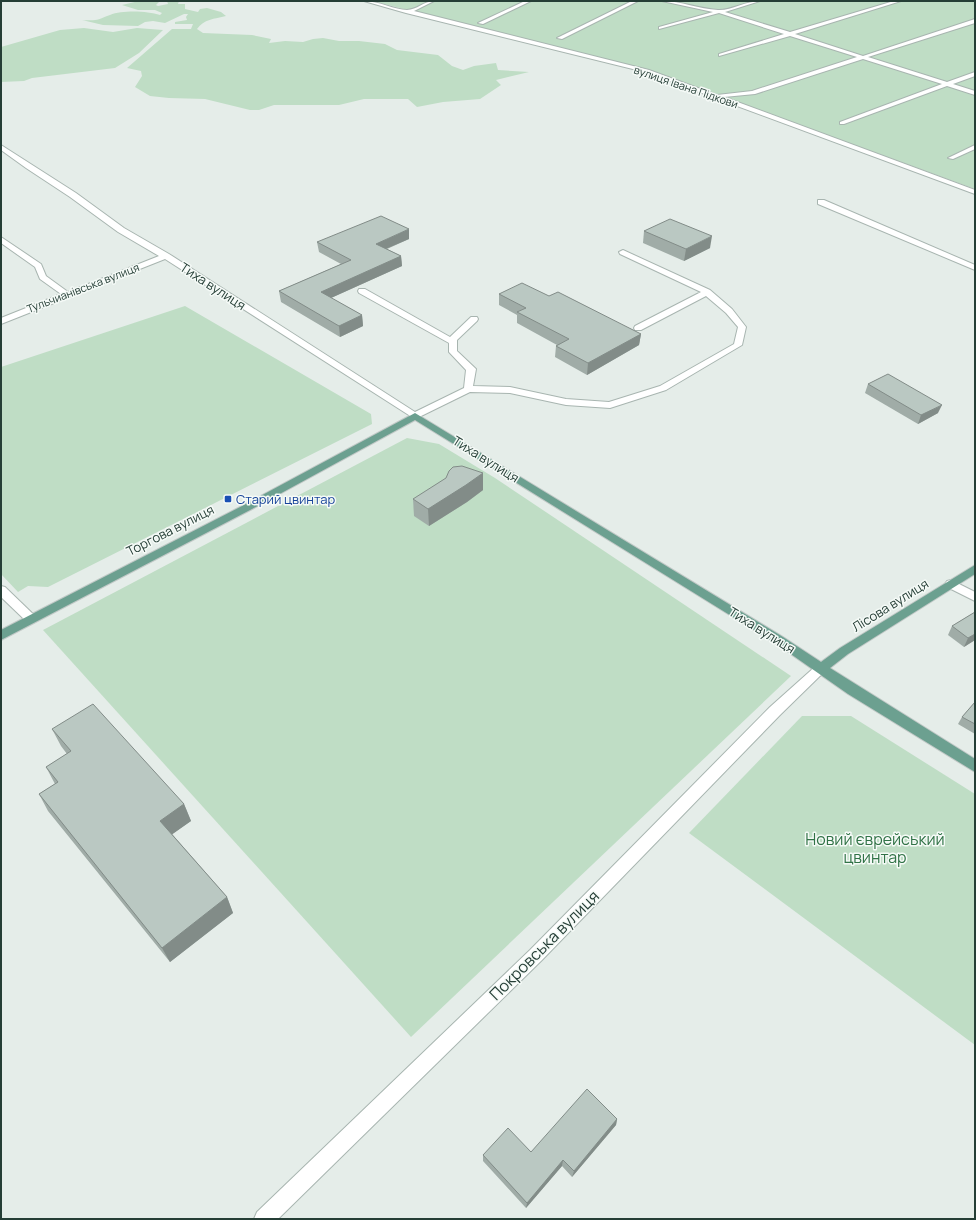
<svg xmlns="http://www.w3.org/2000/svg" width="976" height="1220" viewBox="0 0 976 1220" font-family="Manrope,sans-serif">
  <rect width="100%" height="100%" fill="#e5ede9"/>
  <g fill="#bfddc5">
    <path d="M139,1H160L156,5L158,6L168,4L167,1H179L178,4H185V9L198,12L200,9L207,8L221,12L226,16C214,19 204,19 197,29L203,33L252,35L271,39L269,43L285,41L303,42L313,39L323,38L339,41H359L385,44L397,50L438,55L452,66L463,70L474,66L496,63L498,70L529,72L496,80L501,85L480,99L443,102L417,107L408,99H364L339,105H274L259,110H250L205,99L169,98L150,96L135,87L142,76L141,71L127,68L172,29H191L193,24H175V22L187,20L186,17L188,14H184L165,23L153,21L145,22L138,26L103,25L82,20C98,21 96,20 110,15C123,10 147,11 160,15L162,13L155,10H138L122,5Z"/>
    <polygon points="372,1 975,1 975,189 652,71"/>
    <polygon points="84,28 113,32 137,28 163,30 139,53 115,68 32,78 24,81 1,82 1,47 60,30"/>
    <polygon points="185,306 371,414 372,424 48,587 28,586 18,592 1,574 1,367"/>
    <polygon points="407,438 439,444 495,478 791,676 411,1037 43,630"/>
    <polygon points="802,716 851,716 975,794 975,1045 689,833"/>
  </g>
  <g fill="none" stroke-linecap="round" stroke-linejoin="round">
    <defs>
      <g id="minor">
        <path d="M364,1C379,1 395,10 407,10C417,10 424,1 434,1L414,11L649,70L717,95L752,91L857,57L790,36L719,56V54L784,34L719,13L659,29V27L713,12L662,1C681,1 699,9 718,10C730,11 746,1 760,1L725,12L790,32L894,1H901L795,34L863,56L975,19V23L868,57L947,82L975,72V76L953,84L975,91V95L947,86L844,124H840V122L942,84L863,59L755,94L724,97L975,190V194L645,72L406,13Z"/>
        <polygon points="525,1 531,1 483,24 478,23"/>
        <polygon points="632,1 638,1 562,39 557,38"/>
        <polygon points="1,145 76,193 124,228 169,254 415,412 464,388 466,370 449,352 449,343 359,293 358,291 359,289 365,289 450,337 471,317 477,317 478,319 477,321 457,340 457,351 476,369 473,386 510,387 566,399 609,402 660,386 734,344 738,327 726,313 706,296 641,330 635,330 634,328 635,326 701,292 620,254 619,252 623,250 710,290 732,309 746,327 742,345 666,390 610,408 566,405 510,393 470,392 415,419 165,259 1,324 1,318 61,294 40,279 35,267 1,243 1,237 41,264 46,276 68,292 159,256 118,232 70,197 26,168 1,150"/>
        <polygon points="975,145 975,149 953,159 948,158"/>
        <polygon points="818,200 824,200 975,265 975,270 818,204"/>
        <polygon points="951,580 975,592 975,601 947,587 945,584 947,581"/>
        <polygon points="1,586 5,587 34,615 36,618 34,621 30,622 26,621 1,597"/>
        <polygon points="821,663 825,665 827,668 825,671 780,715 542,960 278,1219 254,1219 257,1212 530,950 770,707 817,665"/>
      </g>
      <polygon id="major" points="415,413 783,637 821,662 840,648 975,565 975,574 848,654 830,668 975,759 975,772 848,694 775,643 415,420 252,509 1,640 1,630 244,505"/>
    </defs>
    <use href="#minor" stroke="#a8b5b0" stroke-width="2"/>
    <use href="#major" stroke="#c2c9c7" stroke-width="2"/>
    <use href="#minor" fill="#fff" fill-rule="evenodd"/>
    <use href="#major" fill="#6ca090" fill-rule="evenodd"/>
  </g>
  <g fill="#a0aca7">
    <polygon points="644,231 710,248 684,261 643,243"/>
    <polygon points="409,239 387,249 401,256 402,266 331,298 362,315 363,326 340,337 281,302 279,291 341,264 319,252 317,242"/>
    <polygon points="499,294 549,296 641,334 639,345 587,375 555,357 556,346 557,345 517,323 517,315 499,305"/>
    <polygon points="868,384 938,413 918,424 865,393"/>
    <polygon points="483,473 483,490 467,502 429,526 414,516 413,499"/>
    <polygon points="975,612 975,640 964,647 948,635 952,626"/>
    <polygon points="975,702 975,734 958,724 962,717"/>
    <polygon points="52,729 184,804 191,821 172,834 227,897 233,913 170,962 48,811 39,794 55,784 46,767 67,754 61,746"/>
    <polygon points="617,1119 616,1125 572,1177 562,1166 526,1208 483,1161 483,1155 531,1152"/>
  </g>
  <g fill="#828c88">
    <polygon points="409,229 409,239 376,253 376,244"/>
    <polygon points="712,236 710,248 684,261 686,249"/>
    <polygon points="401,256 402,266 322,302 321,292"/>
    <polygon points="362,315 363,326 340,337 339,326"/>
    <polygon points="641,334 639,345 587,375 588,363"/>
    <polygon points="942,405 938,413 918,424 921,415"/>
    <polygon points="483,473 483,490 467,502 429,526 428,509"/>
    <polygon points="975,634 975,640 964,647 968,638"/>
    <polygon points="184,804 191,821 167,838 160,821"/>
    <polygon points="227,897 233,913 170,962 162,948"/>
    <polygon points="617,1119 616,1125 572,1177 574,1171"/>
    <polygon points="563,1160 562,1166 526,1208 527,1203"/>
  </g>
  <g fill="#bac8c2" stroke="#828c88">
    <polygon points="381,216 409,229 376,244 401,256 321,292 362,315 339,326 279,291 351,260 317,242"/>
    <polygon points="670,219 712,236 686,249 644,231"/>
    <polygon points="522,283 549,296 558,292 641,334 588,363 556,346 569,339 517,312 526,308 499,294"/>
    <polygon points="888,374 942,405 921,415 868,384"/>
    <polygon points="462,466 483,473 466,485 428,509 413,499 446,478 449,471 453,467"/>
    <polygon points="975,612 975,634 968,638 952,626"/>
    <polygon points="975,702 975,724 962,717"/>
    <polygon points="93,704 184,804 160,821 227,897 162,948 39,794 58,782 46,767 71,751 52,729"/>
    <polygon points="587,1089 617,1119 574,1171 563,1160 527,1203 483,1155 508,1128 531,1152"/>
  </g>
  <rect fill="#1a4fb4" stroke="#f5faf7" stroke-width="1.5" x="224" y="495" width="8" height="8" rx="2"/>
  <g text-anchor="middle" stroke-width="3" stroke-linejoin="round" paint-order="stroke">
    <g font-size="11" fill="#253e36" stroke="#f5faf7">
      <text transform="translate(686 87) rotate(19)" y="4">вулиця Івана Підкови</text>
      <text transform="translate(83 288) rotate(-21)" y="4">Тульчианівська вулиця</text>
    </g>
    <g font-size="13" fill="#253e36" stroke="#f5faf7">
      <text transform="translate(213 286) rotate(33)" y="5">Тиха вулиця</text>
      <text transform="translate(486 459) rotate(32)" y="5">Тиха вулиця</text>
      <text transform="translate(170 530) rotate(-27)" y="5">Торгова вулиця</text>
      <text transform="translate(890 605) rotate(-32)" y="5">Лісова вулиця</text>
      <text transform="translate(762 630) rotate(32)" y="5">Тиха вулиця</text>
    </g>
    <g font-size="13" fill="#164399" stroke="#f5faf7" text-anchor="start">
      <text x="236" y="504">Старий цвинтар</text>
    </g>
    <g font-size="16" fill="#317347" stroke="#f5faf7">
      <text x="875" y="845">Новий єврейський<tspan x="875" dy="18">цвинтар</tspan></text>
    </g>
    <g font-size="16" fill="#253e36" stroke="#f5faf7">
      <text transform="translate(544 945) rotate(-45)" y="6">Покровська вулиця</text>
    </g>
  </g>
  <rect width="976" height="1220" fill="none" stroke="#253e36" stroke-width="4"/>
</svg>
